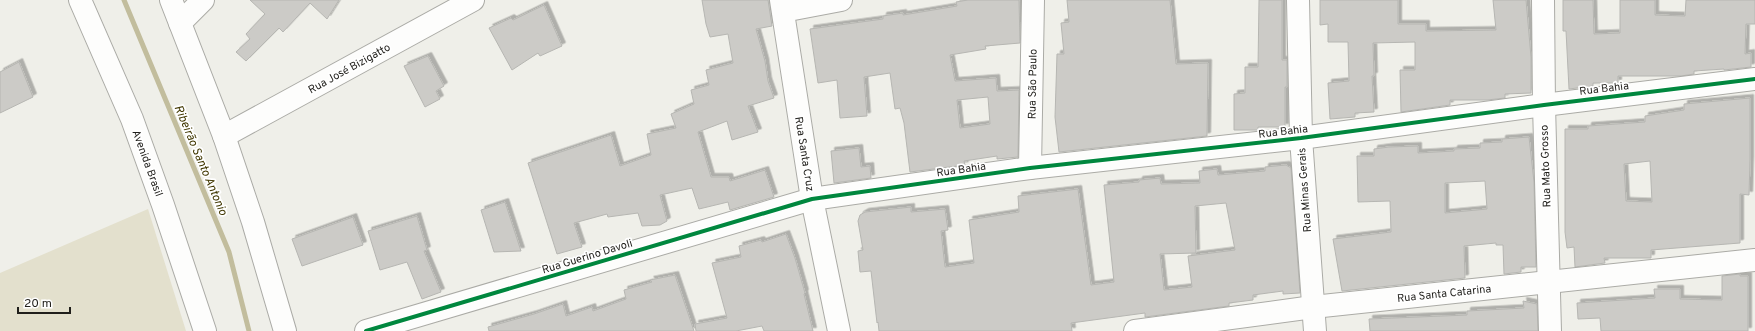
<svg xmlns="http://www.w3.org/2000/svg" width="1755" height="331" viewBox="0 0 1755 331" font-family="Overpass,sans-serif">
  <defs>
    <filter id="shadow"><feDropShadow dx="3.5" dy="-3.5" stdDeviation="0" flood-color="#0004"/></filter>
  </defs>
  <rect width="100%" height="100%" fill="#efefe9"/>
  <polygon fill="#e3e0cd" points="148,209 186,331 0,331 0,273"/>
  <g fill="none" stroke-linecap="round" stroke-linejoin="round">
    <polyline stroke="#c2bd9d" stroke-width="5" points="124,0 229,252 249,331"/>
  </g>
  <g fill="#cccbc7" stroke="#b6b6b2" fill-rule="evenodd" filter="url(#shadow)">
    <polygon points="250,0 339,0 327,19 310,3 283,32 279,28 246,61 236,52 250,39 246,34 265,14"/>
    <polygon points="702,0 768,0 772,26 756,29 765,61 768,81 774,98 748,106 758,132 732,140 727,121 698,132 711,177 729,177 730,181 765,170 774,197 730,210 728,202 699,209 692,188 660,195 667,221 660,225 642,226 638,213 608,217 607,214 574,223 582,247 557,254 528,163 611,135 620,166 651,155 647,134 676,128 671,114 694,104 691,90 709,85 706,70 733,63 728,34 710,37 706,24"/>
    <path d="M968,0H1019L1020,43L985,46L986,49L950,55L955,81L996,78L997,91L1019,90L1018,157L997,159V156L964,161L965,165L910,172L904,123L900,108L895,109L890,73L864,77L867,116L840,118L837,80L818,83L810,29L883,19V16L903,13V15L957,6L956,2ZM988,97L990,124L960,128L957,100Z"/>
    <polygon points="1067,0 1170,0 1176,64 1208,63 1207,136 1059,152 1055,117 1057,54 1064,54 1061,23 1069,22"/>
    <polygon points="1259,0 1282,0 1282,60 1287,60 1287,87 1285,87 1285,127 1258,127 1258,130 1234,130 1234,94 1245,93 1245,67 1258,67"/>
    <polygon points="1320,0 1398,0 1398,24 1426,24 1426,31 1496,30 1493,0 1526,0 1531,57 1531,93 1505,94 1505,98 1487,100 1450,100 1450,105 1401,112 1400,70 1415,70 1415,42 1373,43 1374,76 1372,76 1374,112 1355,113 1355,117 1330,119 1328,83 1349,81 1348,42 1328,42 1328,24 1320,25"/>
    <polygon points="1563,0 1593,0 1594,34 1620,33 1620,0 1655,0 1655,15 1685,16 1686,0 1755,0 1755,24 1746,24 1745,54 1751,53 1751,67 1724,70 1724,69 1694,71 1694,74 1681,76 1618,76 1618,83 1593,83 1593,86 1569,89 1566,31 1563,31"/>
    <polygon points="544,5 562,46 540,56 538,53 512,70 489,28 511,18 513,20"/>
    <polygon points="428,56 444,86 436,91 440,99 425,107 404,66"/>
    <polygon points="19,62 33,97 0,113 0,72"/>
    <path d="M1750,98V160L1749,195L1740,194V243L1651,250V258H1604L1605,263L1575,267L1574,247L1567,248L1565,232V129H1588V126L1645,122V116L1684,110V104ZM1650,161L1652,202L1626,201L1624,164Z"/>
    <path d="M1529,137L1534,182L1536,267H1521V272L1504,274L1503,245H1496V243L1464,246L1465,278L1342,291L1333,239L1391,232L1390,201L1358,202L1357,156H1374V149L1389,147L1418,146V153L1454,151V149L1480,148V143L1502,142V139ZM1485,181L1487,209L1445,213V183Z"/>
    <polygon points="859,148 861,167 870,166 871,178 834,183 831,151"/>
    <path d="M1286,165L1291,168L1300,293L1283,294V291L1253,295V300L1229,303V306L1145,317V313L1071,323L1072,331H879L878,322L877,323L871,271L860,272L858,251L863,250L858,221L860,215L865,212L911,207V212L945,209L948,230L941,231L945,267L974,263L969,220L1019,212L1018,196L1078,189L1091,285L1114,282L1104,185L1139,182V180L1160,178L1161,184L1200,183L1199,171L1217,169L1218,175L1265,171V167ZM1226,203L1235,250L1188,256L1192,287L1164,290L1160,254L1196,253L1195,206Z"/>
    <polygon points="505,202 521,251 494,252 481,210"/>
    <polygon points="417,216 427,250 424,251 441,292 422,299 407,262 380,270 368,231"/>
    <polygon points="353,217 363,245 302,266 292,239"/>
    <polygon points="786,234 795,258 805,293 804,294 813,331 764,331 762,326 736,331 696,331 695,324 727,318 712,263 741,257 739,246 761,240 762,242"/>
    <polygon points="1740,274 1740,276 1748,276 1748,331 1601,331 1600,318 1578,319 1577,303 1655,298 1654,289 1680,289 1680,299 1722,300 1722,276"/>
    <polygon points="675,275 694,331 489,331 488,327 534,314 563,304 566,316 592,307 593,311 626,299 624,290 652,282 650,280"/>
    <polygon points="1523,301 1537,304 1538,331 1370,331 1369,319 1467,315 1467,311 1524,308"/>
  </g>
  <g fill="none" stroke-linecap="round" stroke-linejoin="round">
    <defs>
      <g id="minor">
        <polyline points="781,0 812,199 839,331"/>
        <polyline points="1298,0 1301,138 1315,331"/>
        <polyline points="1543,0 1544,105 1550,331"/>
        <polyline points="783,11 841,0"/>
        <polyline points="180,23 203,0"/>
        <polyline points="224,136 473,0"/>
        <polyline points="1030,168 1033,0"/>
        <polyline points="366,331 812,199 1030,168 1301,138 1544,105 1755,79"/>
        <polyline points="1135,331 1313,307 1755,260"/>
      </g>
      <g id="major">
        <polyline points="80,0 132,119 163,205 205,331"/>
        <polyline points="171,0 224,136 253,222 285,331"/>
      </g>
    </defs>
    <use href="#minor" stroke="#ababa6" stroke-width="24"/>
    <use href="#major" stroke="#ababa6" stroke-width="24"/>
    <use href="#minor" stroke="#fdfdfc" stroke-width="22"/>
    <use href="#major" stroke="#fdfdfc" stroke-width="22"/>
    <defs>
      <polyline id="cycleway" points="366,331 812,199 1030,168 1301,138 1544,105 1755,79"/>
    </defs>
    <use href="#cycleway" stroke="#fff" stroke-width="6"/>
    <use href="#cycleway" stroke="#00873e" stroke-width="4"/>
  </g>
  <g text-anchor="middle" stroke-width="3.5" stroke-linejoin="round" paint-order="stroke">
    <g font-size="11" fill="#201f1b" stroke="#fff">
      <text transform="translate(349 68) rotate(-29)" y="4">Rua José Bizigatto</text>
      <text transform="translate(1032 84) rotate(-89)" y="4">Rua São Paulo</text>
      <text transform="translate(1604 88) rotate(-7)" y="4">Rua Bahia</text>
      <text transform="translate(1283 131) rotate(-7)" y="4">Rua Bahia</text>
      <text transform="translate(805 154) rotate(81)" y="4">Rua Santa Cruz</text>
      <text transform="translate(148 163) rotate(70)" y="4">Avenida Brasil</text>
      <text transform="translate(1545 166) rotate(-92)" y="4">Rua Mato Grosso</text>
      <text transform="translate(961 169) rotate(-8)" y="4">Rua Bahia</text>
      <text transform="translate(1304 190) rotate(-94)" y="4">Rua Minas Gerais</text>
      <text transform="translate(587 256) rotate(-17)" y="4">Rua Guerino Davoli</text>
      <text transform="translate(1444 293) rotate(-6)" y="4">Rua Santa Catarina</text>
    </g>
    <g font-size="12" font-style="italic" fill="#403700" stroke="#fff">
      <text transform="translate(201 160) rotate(67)" y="4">Ribeirão Santo Antonio</text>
    </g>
  </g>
  <path d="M18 307v6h52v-6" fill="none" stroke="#201f1b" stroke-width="2"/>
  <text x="24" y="307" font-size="12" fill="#201f1b" stroke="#ffffff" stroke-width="3" paint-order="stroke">20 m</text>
</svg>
